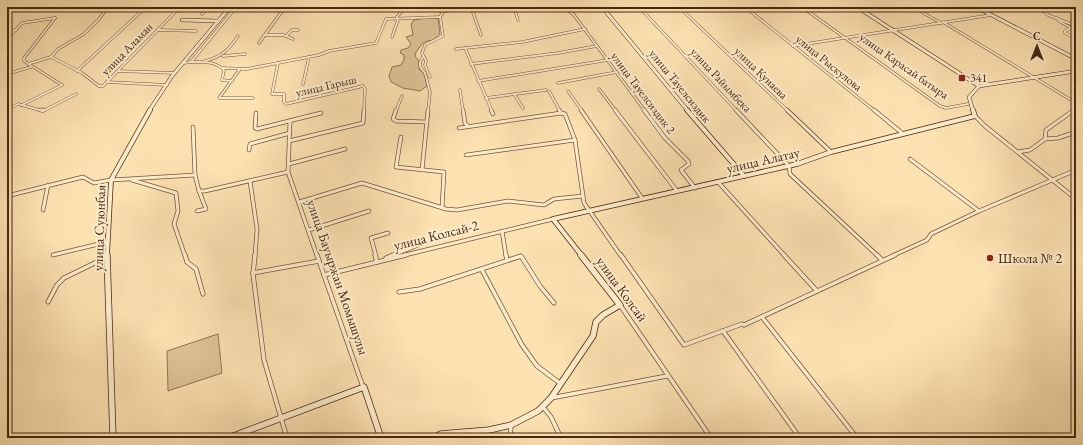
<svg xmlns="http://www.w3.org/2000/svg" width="1083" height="445" viewBox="0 0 1083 445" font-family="'EB Garamond',serif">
  <rect width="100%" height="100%" fill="#fce1b1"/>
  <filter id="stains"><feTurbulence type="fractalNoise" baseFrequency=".005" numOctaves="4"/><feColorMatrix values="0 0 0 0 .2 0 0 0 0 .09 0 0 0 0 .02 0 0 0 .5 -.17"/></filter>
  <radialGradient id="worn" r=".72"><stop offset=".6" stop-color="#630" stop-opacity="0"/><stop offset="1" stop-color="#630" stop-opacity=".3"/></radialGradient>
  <g fill="#ddc296" stroke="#927554">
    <polygon points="425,18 438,18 440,34 433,40 427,41 422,44 416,52 415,56 419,61 419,69 424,74 427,86 420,91 403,88 391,82 389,76 392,67 401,65 404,60 404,55 400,53 401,50 408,48 411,44 406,37 413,35 411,24 414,20"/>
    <polygon points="218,334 222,373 168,391 167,351"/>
  </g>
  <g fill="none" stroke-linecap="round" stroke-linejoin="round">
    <polygon fill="#bea27b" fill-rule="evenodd" points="1067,7 1072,7 1076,9 1076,12"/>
    <defs>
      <g id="street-far2">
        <polyline points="471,7 481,35"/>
        <polyline points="514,7 518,20"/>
        <polyline points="564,7 574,15 645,111"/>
        <polyline points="639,7 737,111"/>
        <polyline points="679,7 788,111"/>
        <polyline points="745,7 875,111"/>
        <polyline points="802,7 940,106 946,108 968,104"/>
        <polyline points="913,7 941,23"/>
        <polyline points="1039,7 1048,15 1076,26"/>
        <polyline points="1053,7 1057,10"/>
        <polyline points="429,8 443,12 458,7"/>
        <polyline points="7,12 15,7"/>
        <polyline points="985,12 1012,7"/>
        <polyline points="202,14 209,7"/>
        <polyline points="55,18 24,58 24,61 62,85"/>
        <polyline points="1057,18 1059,21 1071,28 1065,31 1065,33 1076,39"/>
        <polyline points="943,22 1076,103"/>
        <polyline points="159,30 196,31"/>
        <polyline points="7,31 16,30"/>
        <polyline points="264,35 283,35 293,39"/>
        <polyline points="286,36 292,30 298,30"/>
        <polyline points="392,37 398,20 397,17 401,12 409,7"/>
        <polyline points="7,39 22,23 55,18"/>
        <polyline points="259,43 285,7"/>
        <polyline points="793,46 991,15"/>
        <polyline points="465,48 492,111"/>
        <polyline points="456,49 522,42 585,29"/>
        <polyline points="223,56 245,54"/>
        <polyline points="51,57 82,73 99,86 103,86 180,7"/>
        <polyline points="423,57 420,62 420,67 425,73 430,92 428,111"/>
        <path d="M205,61C221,57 229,50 238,36"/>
        <path d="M191,62C203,62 215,61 224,70L222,80L232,81"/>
        <polyline points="183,63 191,62 236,7"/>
        <polyline points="278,63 272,94 284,94 284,102 286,104 363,86 365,89 364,111"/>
        <polyline points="28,64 51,57 58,49 84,34 99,19 108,7"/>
        <polyline points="471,64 558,53 597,46"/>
        <polyline points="223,68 247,69 319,55 329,51 376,43 386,19 440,17"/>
        <polyline points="240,69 219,98 253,98"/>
        <polyline points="77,71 146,7"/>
        <polyline points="118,71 175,73"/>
        <polyline points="7,74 31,67"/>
        <polyline points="430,77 425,65 426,61 422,53 425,45 443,36 440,17 443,12"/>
        <polyline points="478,81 608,60"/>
        <polyline points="107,82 167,85"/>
        <polyline points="558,83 617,72"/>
        <polyline points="303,84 309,57"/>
        <polyline points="599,89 616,111"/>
        <polyline points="460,90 463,111"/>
        <polyline points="549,91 560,111"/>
        <polyline points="568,91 582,111"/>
        <polyline points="514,94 523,108"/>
        <polyline points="486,98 546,90"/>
        <polyline points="22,105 62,85"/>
        <polyline points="7,110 18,104 43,111 76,94"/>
        <polyline points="396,111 402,96"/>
        <polyline points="1073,111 1076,109"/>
      </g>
      <g id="street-far1">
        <polyline points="40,110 44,110"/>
        <polyline points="396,110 393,119 396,121 427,122"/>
        <polyline points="463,110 465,123 468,126"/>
        <polyline points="491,110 493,114"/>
        <polyline points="559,110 561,113"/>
        <polyline points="581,110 642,198"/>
        <polyline points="615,110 677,191"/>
        <polyline points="644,110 665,138 688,161 689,164 681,170 695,188"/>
        <polyline points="736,110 789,166 790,174 878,256"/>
        <polyline points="787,110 831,152"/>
        <polyline points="874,110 902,133"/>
        <polyline points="256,113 255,128 257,129 321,113"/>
        <polyline points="975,116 985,126 1076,199"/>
        <polyline points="290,121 288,172 317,256"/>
        <polyline points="193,127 195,175 199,191 205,191 288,172"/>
        <polyline points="459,128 561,113 565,114 575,140 584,203 621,256"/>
        <polyline points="401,137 396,167 444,172 442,208"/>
        <polyline points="1045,139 1046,130 1074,110"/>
        <polyline points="289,141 363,123 364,110"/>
        <polyline points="249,150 250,144 290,133"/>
        <polyline points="1018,152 1030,150 1045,139 1058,138 1076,132"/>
        <polyline points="466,155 575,140"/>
        <polyline points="910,159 979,211"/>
        <polyline points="289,164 345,149"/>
        <polyline points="422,170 428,110"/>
        <polyline points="132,180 176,193 178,211 174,224 185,256"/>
        <polyline points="250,181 257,229 255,256"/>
        <polyline points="718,182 785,256"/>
        <polyline points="7,196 83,177 94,183 111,180 195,175"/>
        <polyline points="299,202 362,183 446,209 457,210 508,201 544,205 554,199 583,196"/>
        <polyline points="43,210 48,185"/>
        <polyline points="197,211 206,209 199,191"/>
        <polyline points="7,225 7,232"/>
        <polyline points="309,230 369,211"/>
        <polyline points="502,231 506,256"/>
        <polyline points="7,250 7,256"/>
        <polyline points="53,255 107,242"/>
        <polyline points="376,256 371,238 388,233"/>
        <polyline points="391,256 423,243"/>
        <polyline points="401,256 553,219"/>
        <polyline points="892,256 927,240 931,234 979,211 1076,170"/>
      </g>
      <g id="street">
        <polyline points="185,255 187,262 196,269 203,294"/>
        <polyline points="255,255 253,274 264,360 287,438"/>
        <polyline points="317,255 363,387"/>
        <polyline points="375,255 377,262"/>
        <polyline points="506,255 507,260"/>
        <polyline points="621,255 684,345 742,324 744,325 895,255"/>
        <polyline points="784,255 817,291"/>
        <polyline points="877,255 882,260"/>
        <polyline points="386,258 393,255"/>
        <polyline points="482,270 522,345 537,366 561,384"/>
        <polyline points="253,273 319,261"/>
        <polyline points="324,275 406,255"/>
        <polyline points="399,292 420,289 521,256 540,286 554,303"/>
        <polyline points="48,302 57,285 64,278 107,257"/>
        <polyline points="620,305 711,438"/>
        <polyline points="762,317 857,438"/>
        <polyline points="7,330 7,334"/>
        <polyline points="723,331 800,438"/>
        <polyline points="551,398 667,376"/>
        <polyline points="543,407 551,417 561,438"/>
        <polyline points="510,438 511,425"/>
      </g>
      <g id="secondary-far2">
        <polyline points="602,7 688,111"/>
        <polyline points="857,7 979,86"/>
        <polyline points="976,7 1076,59"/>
        <polyline points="182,20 218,21"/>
        <polyline points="149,111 172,76 230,7"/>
        <polyline points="973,111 969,97 979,86 1076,71"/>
      </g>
      <g id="secondary-far1">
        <polyline points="687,110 744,176"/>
        <polyline points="107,256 111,180 150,110"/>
        <polyline points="582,256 553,219 797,164 831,152 975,116 973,110"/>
      </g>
      <g id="secondary">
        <polyline points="107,255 113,438"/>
        <polyline points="228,438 364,387 381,438"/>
        <polyline points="433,438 441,434 489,430 511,425 538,411 551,398 593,336 596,322 603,315 620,305 581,255"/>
      </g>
    </defs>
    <use href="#street-far2" stroke="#74563a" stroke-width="3"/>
    <use href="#street-far1" stroke="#74563a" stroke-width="4.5"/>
    <use href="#street" stroke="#74563a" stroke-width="5"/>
    <use href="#secondary-far2" stroke="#472812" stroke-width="4"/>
    <use href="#secondary-far1" stroke="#472812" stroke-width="5.5"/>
    <use href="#secondary" stroke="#472812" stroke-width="7"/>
    <use href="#street-far2" stroke="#fdeccc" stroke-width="2"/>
    <use href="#street-far1" stroke="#fdeccc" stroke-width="3"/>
    <use href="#street" stroke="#fdeccc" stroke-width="3.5"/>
    <use href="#secondary-far2" stroke="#fdeccc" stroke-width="3"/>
    <use href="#secondary-far1" stroke="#fdeccc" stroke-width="4"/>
    <use href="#secondary" stroke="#fdeccc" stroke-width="5.5"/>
  </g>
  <g fill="#8f2418" stroke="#fdeccc" stroke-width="1.5">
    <rect x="958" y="74" width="8" height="8" rx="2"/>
    <circle cx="990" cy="258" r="4"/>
  </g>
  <g text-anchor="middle" stroke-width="4" stroke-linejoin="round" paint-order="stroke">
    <g font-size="12" fill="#472812" stroke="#fdeccc">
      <text transform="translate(127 49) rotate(-46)" y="4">улица Аламан</text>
      <text transform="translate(829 63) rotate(39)" y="4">улица Рыскулова</text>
      <text transform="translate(904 66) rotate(35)" y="4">улица Карасай батыра</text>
      <text transform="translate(761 73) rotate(44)" y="4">улица Кунаева</text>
      <text transform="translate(721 80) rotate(47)" y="4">улица Райымбека</text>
      <text transform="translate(326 86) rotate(-13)" y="4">улица Гарыш</text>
      <text transform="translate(680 86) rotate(51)" y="4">улица Тауелсиздик</text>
      <text transform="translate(643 93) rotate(53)" y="4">улица Тауелсиздик 2</text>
    </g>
    <g font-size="12" fill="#472812" stroke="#fdeccc" text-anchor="start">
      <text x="970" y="82">341</text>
    </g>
    <g font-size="14" fill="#472812" stroke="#fdeccc">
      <text transform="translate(763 160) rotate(-13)" y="5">улица Алатау</text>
      <text transform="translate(99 228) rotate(-88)" y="5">улица Суюнбая</text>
      <text transform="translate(436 235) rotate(-14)" y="5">улица Колсай-2</text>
      <text transform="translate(338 277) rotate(71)" y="5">улица Бауыржан Момышулы</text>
      <text transform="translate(622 289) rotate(54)" y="5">улица Колсай</text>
    </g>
    <g font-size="14" fill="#472812" stroke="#fdeccc" text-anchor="start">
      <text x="998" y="263">Школа № 2</text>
    </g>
  </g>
  <rect width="1083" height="445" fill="none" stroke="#fce1b1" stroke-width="24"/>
  <rect x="8" y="8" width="1067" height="429" fill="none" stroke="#472812" stroke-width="2"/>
  <rect x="12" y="12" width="1059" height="421" fill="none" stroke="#472812"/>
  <g transform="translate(1037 46)" stroke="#fdeccc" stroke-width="3" paint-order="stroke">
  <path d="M0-3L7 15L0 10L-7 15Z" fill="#472812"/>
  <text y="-6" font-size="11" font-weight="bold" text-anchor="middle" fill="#472812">С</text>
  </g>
  <rect width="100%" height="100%" filter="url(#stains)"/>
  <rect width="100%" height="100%" fill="url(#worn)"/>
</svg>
